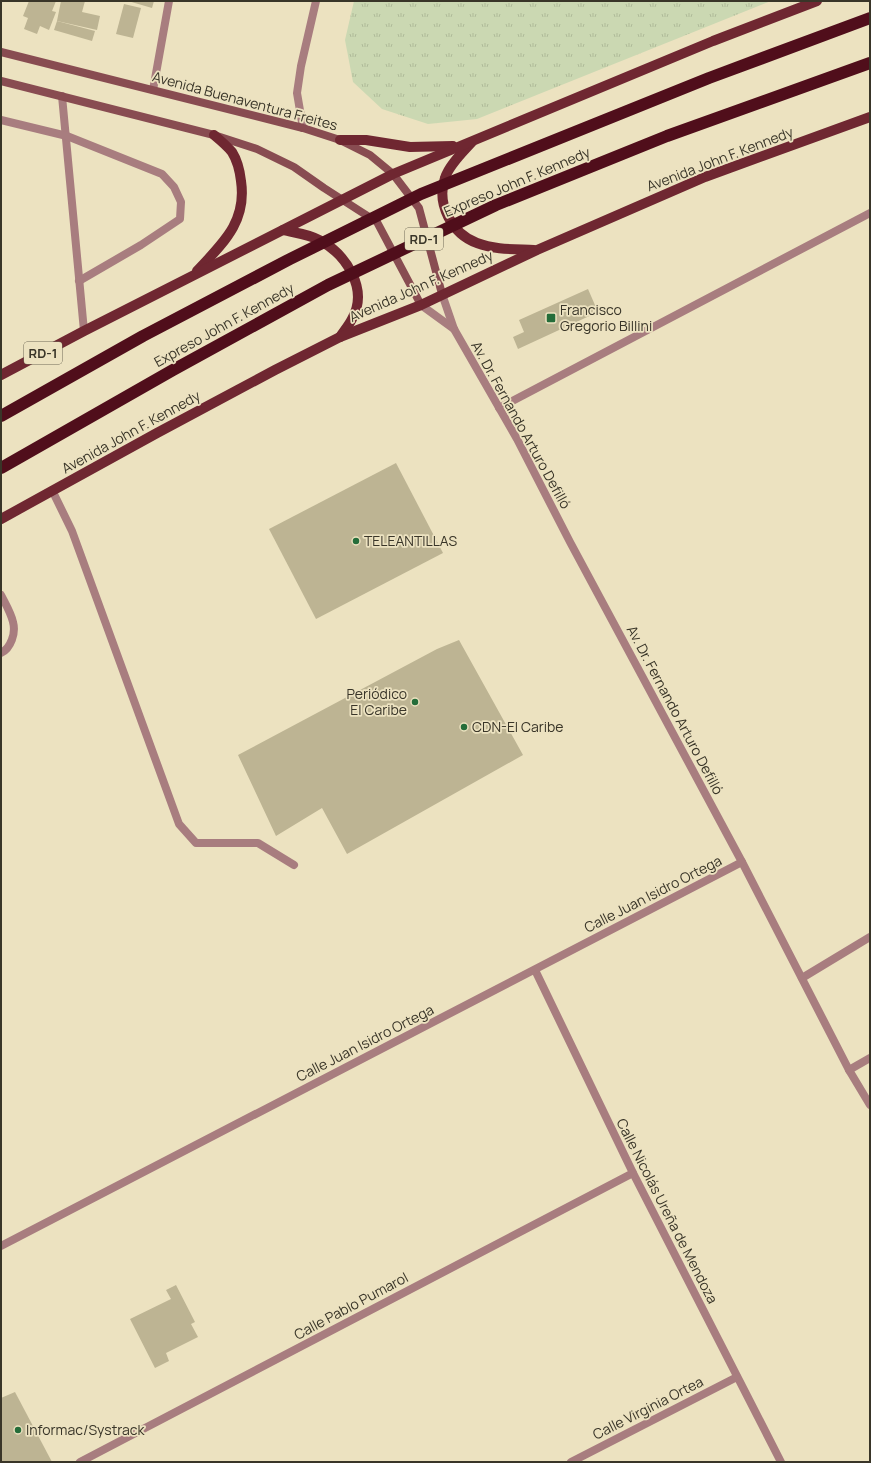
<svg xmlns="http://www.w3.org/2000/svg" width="871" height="1463" viewBox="0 0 871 1463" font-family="Manrope,sans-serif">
  <defs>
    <pattern id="park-tufts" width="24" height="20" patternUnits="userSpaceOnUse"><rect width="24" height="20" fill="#cbd8b2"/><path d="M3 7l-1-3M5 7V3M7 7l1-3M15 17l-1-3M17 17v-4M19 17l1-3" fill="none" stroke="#afba99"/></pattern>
  </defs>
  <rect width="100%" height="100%" fill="#ece2c0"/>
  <polygon fill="url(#park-tufts)" points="354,1 771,1 477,119 428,124 382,109 353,82 345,40"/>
  <g fill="#bdb493">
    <polygon points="29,1 56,1 52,11 56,12 49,30 40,26 37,34 24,29 28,18 23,16"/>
    <polygon points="61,1 85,1 82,12 100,16 97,30 57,21"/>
    <polygon points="128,1 154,1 152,8"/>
    <polygon points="124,4 141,8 133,38 116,34"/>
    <polygon points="57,21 95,31 92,41 54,30"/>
    <polygon points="588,289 598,312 518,349 513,337 524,332 519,320"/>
    <polygon points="396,463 443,553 316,619 269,529"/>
    <polygon points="459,640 523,755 347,854 322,808 276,836 238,755 437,649"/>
    <polygon points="176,1285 195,1322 191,1324 198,1337 166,1353 169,1361 155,1368 130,1319 171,1299 166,1290"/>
    <polygon points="15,1392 52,1462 1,1462 1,1398"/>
  </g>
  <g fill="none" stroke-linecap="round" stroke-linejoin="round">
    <g stroke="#a87d7f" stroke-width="8">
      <polyline points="62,96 84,331"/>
      <polyline points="1,120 67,136 162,174 174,187 181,202 180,219 141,245 79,281"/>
      <polyline points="499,408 870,213"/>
      <polyline points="52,490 72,531 179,824 196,843 258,843 294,865"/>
      <path d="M1,595C5,603 11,613 13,622C16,633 11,648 1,653"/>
      <polyline points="802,978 870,937"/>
    </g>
    <g stroke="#a87d7f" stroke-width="8">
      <polyline points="153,90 169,1"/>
      <polyline points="303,128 297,93 301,66 316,1"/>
      <polyline points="442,294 454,329 517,439 570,542 742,862 849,1070 870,1105"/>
      <polyline points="421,305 454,329"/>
      <polyline points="535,970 633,1173 781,1462"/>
      <polyline points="849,1070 870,1058"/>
      <polyline points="1,1246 742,862"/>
      <polyline points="80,1462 633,1173"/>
      <polyline points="571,1462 737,1377"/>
    </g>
    <g stroke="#884c51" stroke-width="8">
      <polyline points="1,52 303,128 340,140 370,155 393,174 419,208 442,294"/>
      <polyline points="1,81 214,135 257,149 294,167 324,188 377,222 421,305"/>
    </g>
    <g stroke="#6f2731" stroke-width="10">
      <polyline points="340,140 366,140 410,147 453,146"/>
      <path d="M472,142C463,152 449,165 445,178C436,204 452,234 477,243C495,250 516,249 534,250"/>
      <path d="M283,230C295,233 308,234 319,240C346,254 369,289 352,319C349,325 344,331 340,337"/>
      <path d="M197,271C223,243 247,222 241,181C240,172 237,160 232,152C227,146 220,140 214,135"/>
      <polyline points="1,375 84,331 393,174 713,41 817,1"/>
      <polyline points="1,519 157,433 275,370 340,337 421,305 537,250 705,177 870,117"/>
    </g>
    <g stroke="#500e1b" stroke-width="12">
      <polyline points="1,416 143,336 290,259 421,194 709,78 870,18"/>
      <polyline points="1,468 173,370 328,285 496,205 667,136 870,63"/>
    </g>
  </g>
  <g fill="#256d3a" stroke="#ece2c0" stroke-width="1.5">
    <rect x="546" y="313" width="10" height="10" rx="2"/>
    <circle cx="356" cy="541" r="4"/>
    <circle cx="415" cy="702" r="4"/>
    <circle cx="464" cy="727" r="4"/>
    <circle cx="18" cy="1430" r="4"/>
  </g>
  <g text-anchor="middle" stroke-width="3.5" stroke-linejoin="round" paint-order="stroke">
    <g fill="#ece2c0" stroke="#6f6956" stroke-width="1">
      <rect x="405" y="228" width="38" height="22" rx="3"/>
      <rect x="24" y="342" width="38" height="22" rx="3"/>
    </g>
    <g font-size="13" font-weight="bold" fill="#393528">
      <text x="424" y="244">RD-1</text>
      <text x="43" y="358">RD-1</text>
    </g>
    <g font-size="14" fill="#393528" stroke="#ece2c0">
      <text transform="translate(245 101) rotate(15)" y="5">Avenida Buenaventura Freites</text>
      <text transform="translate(720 159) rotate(-21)" y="5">Avenida John F. Kennedy</text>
      <text transform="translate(517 182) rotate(-23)" y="5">Expreso John F. Kennedy</text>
      <text transform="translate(421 286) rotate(-24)" y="5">Avenida John F. Kennedy</text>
      <text transform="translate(224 325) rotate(-29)" y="5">Expreso John F. Kennedy</text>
      <text transform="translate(521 425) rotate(61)" y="5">Av. Dr. Fernando Arturo Defilló</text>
      <text transform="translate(131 432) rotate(-29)" y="5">Avenida John F. Kennedy</text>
      <text transform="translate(675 710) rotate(62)" y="5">Av. Dr. Fernando Arturo Defilló</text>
      <text transform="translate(653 894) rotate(-27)" y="5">Calle Juan Isidro Ortega</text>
      <text transform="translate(365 1043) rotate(-27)" y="5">Calle Juan Isidro Ortega</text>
      <text transform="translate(667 1211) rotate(63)" y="5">Calle Nicolás Ureña de Mendoza</text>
      <text transform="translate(351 1306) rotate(-28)" y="5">Calle Pablo Pumarol</text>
      <text transform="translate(648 1408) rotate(-27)" y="5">Calle Virginia Ortea</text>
    </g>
    <g font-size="14" fill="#393528" stroke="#ece2c0" text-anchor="start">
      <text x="560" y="315">Francisco<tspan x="560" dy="16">Gregorio Billini</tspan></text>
      <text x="364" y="546">TELEANTILLAS</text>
      <text x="407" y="699" text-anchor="end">Periódico<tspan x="407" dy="16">El Caribe</tspan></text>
      <text x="472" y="732">CDN-El Caribe</text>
      <text x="26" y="1435">Informac/Systrack</text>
    </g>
  </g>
  <rect width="871" height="1463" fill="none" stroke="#393528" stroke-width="4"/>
</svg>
